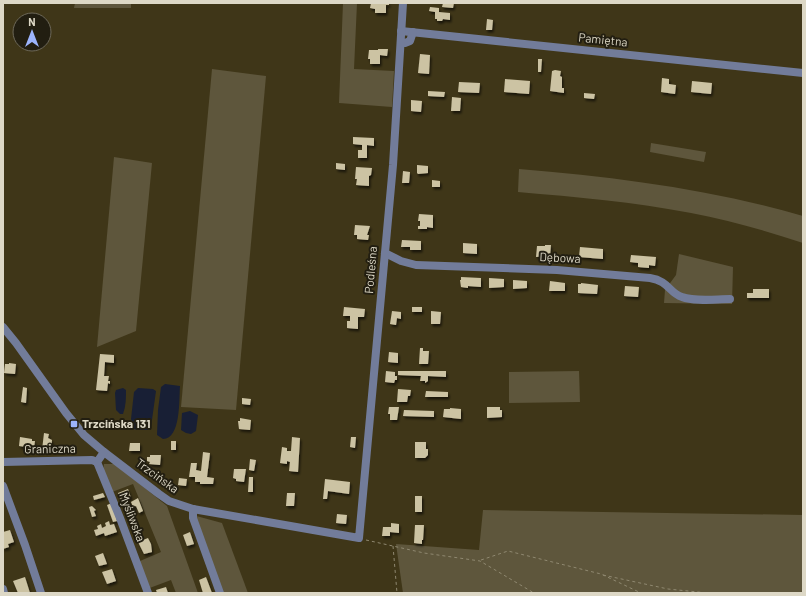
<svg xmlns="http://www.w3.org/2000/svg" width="806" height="596" viewBox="0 0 806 596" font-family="Barlow,sans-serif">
  <defs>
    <filter id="shadow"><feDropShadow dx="1.5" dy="2.5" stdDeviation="1" flood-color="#0009"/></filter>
  </defs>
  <rect width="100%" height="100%" fill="#3f3618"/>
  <g fill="#5e563c">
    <polygon points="75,3 131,3 131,8 74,8"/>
    <polygon points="343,3 357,3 354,69 394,71 392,107 339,103"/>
    <polygon points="212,69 266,76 236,410 181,407"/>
    <polygon points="651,143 706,152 704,162 650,152"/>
    <polygon points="114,157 152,163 136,331 97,347"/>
    <path d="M519,169C615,177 710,189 803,216V243C766,231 729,220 691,213C634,202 576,197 518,192Z"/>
    <polygon points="679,254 733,267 732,304 664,303 665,290 676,275"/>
    <polygon points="579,371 580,402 509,403 509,372"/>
    <polygon points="104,464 115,464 167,506 198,593 176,593 171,580 147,589 140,561 161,552 133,484 112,492 103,471"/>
    <polygon points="483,510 803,515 803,593 403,593 396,544 479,550"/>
    <polygon points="189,514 222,523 248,593 218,593"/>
  </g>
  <g fill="#181f35">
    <path d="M165,384L180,386C179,399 181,439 163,439L157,435L158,410L161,387Z"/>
    <path d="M123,388L126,390C126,398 126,406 123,414H120L116,410L115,393L116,390Z"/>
    <polygon points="138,388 153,389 156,391 151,427 149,430 138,430 134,429 131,419 134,392"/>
    <polygon points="190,411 198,415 196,431 191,434 186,433 181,430 182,413"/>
  </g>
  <g fill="#ccc3a3" filter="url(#shadow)">
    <polygon points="371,3 389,3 389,5 386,5 386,13 375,13 375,9 370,8"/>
    <polygon points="443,3 454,3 453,8 442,7"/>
    <polygon points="430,7 439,8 439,12 450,13 450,20 443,19 442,21 437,21 437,19 435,19 435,12 429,11"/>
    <polygon points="487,19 493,20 492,30 486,30"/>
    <polygon points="378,49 388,49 387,56 380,55 380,64 370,64 370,59 368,59 369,50 378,50"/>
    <polygon points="420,54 430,55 429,74 418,73"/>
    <polygon points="538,59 542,59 541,72 538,72"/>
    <polygon points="555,70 561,71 560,76 562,77 562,88 564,88 564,93 550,91 552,71"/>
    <polygon points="662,78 669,79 669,84 676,85 675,94 661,92"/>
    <polygon points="505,79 530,81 529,94 504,92"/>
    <polygon points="692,81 712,83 711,94 691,92"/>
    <polygon points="459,82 480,83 479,93 458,92"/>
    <polygon points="428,91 445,92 444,97 428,96"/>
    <polygon points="584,93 595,94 594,99 584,98"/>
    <polygon points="452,97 461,98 460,111 451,111"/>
    <polygon points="411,100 422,101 421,112 411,111"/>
    <polygon points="353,137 374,138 374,146 367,145 367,158 358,158 358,150 362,150 362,145 353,144"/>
    <polygon points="336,163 345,164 345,170 336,169"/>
    <polygon points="417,165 428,166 428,173 418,174 417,173"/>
    <polygon points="356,167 372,168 371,175 369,176 369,186 356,185 357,179 355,179"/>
    <polygon points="403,171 410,172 409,183 402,183"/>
    <polygon points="432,180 440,181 440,187 432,187"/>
    <polygon points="419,214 433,215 433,228 427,227 427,229 418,229 418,226 420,226 420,221 418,221"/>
    <polygon points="355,225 370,226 367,235 369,235 368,240 357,239 357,235 354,235"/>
    <polygon points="402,240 421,241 421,250 410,250 410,247 401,247"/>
    <polygon points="463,243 477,244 477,254 463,253"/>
    <polygon points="545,245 551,245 550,256 536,257 537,246 545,246"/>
    <polygon points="580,247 603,249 603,259 579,257"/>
    <polygon points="631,255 656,257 655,266 649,265 649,268 638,267 638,263 630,262"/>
    <polygon points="461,277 481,278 481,287 468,286 468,288 461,287 460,280 461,280"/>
    <polygon points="489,278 504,279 504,287 489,288"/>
    <polygon points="513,280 527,281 527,288 513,289"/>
    <polygon points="550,281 565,283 565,291 549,291"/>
    <polygon points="581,283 598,285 597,294 578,293 578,284 581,284"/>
    <polygon points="625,286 639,287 638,297 624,296"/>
    <polygon points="753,289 769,289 769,298 747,298 747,293 753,293"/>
    <polygon points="344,307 365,309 364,317 358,317 358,329 347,328 347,321 350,321 350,316 343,316"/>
    <rect x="412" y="307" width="10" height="5"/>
    <polygon points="392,311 401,312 401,319 397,318 396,325 390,324"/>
    <polygon points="431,311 441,312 440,324 431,324"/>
    <polygon points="420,348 423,348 423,351 429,351 428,364 419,364"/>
    <polygon points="389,352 398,353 398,363 388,362"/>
    <polygon points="100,354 114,355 114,363 105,362 104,376 109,376 108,381 110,381 110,384 108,383 107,391 96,390"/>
    <polygon points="9,363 16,364 15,374 4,373 5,364 9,364"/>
    <polygon points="386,371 395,372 395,376 397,376 397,380 395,380 394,383 385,382"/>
    <polygon points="398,371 446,371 446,377 428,376 428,381 425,383 425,381 420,381 421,376 398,375"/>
    <polygon points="23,387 27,388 26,403 21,402"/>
    <polygon points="398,389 411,390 410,396 408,396 407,402 397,402"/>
    <polygon points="426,391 448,392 448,397 425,397"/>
    <polygon points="242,398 251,399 250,405 242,404"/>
    <polygon points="389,407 399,407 397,420 390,420 390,414 388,414"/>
    <polygon points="487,407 500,407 500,410 502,410 502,417 487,418"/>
    <polygon points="450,408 461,409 461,419 443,417 444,409 450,409"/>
    <polygon points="404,410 434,411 434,417 403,416"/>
    <polygon points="240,418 251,420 250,430 239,429 238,421 240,421"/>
    <polygon points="44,433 49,434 48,438 52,440 51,451 42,450"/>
    <polygon points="20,437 32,439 32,441 35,441 34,448 19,446"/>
    <polygon points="292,437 300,438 298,472 289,471 290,462 287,461 287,464 280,463 282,447 287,448 287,451 291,451"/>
    <polygon points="351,437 356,437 355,448 350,447"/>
    <rect x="171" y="441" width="5" height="9"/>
    <polygon points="415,442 426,442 426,449 428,449 428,455 425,458 415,458"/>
    <polygon points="130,443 140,443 140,451 129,451"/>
    <polygon points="203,452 210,453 207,477 214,478 213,484 200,484 200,482 195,482 195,477 189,477 191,463 197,463 196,470 201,471"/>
    <polygon points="150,455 161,455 160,465 149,464 150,462 147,461 147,457 150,457"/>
    <polygon points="250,459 256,460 254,471 249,470"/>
    <polygon points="234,469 246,469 244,482 236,481 236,479 233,478"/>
    <polygon points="249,477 253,477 253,492 248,492"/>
    <polygon points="179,478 187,479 186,486 178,485"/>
    <polygon points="325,479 350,482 349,494 328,491 327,499 323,499"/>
    <polygon points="128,489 131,498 128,499 128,501 125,503 124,500 121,502 118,493"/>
    <polygon points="103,493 105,497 94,500 93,496"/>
    <polygon points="287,493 295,493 294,506 286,506"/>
    <rect x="415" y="496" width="7" height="16"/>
    <polygon points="138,498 143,511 139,513 136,506 133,507 131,502"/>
    <polygon points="112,503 117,521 113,522 107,505"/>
    <polygon points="92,506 96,510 94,511 96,516 92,517 89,507"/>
    <polygon points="337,514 347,515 346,524 336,523"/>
    <polygon points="109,521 110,525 114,524 117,532 105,536 104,533 96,536 94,530 98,529 97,526 101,524 102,528 106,526 105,523"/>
    <polygon points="391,523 399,524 399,533 390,532 390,536 382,536 383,527 391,527"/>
    <polygon points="415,525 424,525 423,540 422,540 422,544 414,543"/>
    <polygon points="10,530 14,542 8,544 9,547 3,549 3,532"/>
    <polygon points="190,532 194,544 187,546 183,535"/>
    <polygon points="148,538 151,544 152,552 144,554 138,542"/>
    <polygon points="103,553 107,564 99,566 95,556"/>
    <polygon points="112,569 116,581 107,584 102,572"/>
    <polygon points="25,577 30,593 18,593 13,581"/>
    <polygon points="206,577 212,593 203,593 199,580"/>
    <polygon points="166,587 168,593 157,593 156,590"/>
  </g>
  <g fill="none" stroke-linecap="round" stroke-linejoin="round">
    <g stroke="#8f8870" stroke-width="1" stroke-dasharray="3 3" stroke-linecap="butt">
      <polyline points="366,540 424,553 480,561 534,593"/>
      <polyline points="393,546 397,593"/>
      <polyline points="481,560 508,551 601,574 641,593"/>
      <polyline points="603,575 668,589 708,593"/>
    </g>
    <g stroke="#727c9a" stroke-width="8">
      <polyline points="401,31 803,73"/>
      <polyline points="401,42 405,43 410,41 413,32"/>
      <path d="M385,253L401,261L416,265L557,270L650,278C669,281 669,293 682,297C695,302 716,299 730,299"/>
      <polyline points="3,327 16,343 66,413 84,435 104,452 159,494 169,501 193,509 359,538 393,165 403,3"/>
      <polyline points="104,452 97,462 120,518 148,593"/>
      <polyline points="3,462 92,460 97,462"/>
      <polyline points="3,486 25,545 41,593"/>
      <polyline points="193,509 193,518 220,593"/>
      <polyline points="3,589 4,593"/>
    </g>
  </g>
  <rect fill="#9cb4fd" stroke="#221e11" stroke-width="1.5" x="70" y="420" width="8" height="8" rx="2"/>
  <g text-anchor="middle" stroke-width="4" stroke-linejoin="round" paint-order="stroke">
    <g font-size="12" fill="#ddd8c6" stroke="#221e11">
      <text transform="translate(603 40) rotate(6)" y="4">Pamiętna</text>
      <text transform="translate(560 258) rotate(3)" y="4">Dębowa</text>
      <text transform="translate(371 270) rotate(-85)" y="4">Podleśna</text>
      <text transform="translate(50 449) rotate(-1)" y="4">Graniczna</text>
      <text transform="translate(157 476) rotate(36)" y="4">Trzcińska</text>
      <text transform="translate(132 517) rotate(69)" y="4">Myśliwska</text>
    </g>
    <g font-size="12" font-weight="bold" fill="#ddd8c6" stroke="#221e11" text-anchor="start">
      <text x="82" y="428">Trzcińska 131</text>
    </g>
  </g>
  <rect width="806" height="596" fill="none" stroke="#ddd8c6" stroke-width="8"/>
  <g transform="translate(32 32)"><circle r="19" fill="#221e11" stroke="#6d6859"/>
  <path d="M0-3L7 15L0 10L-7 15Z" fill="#9cb4fd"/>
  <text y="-6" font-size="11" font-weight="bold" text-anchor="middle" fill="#ddd8c6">N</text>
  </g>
</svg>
